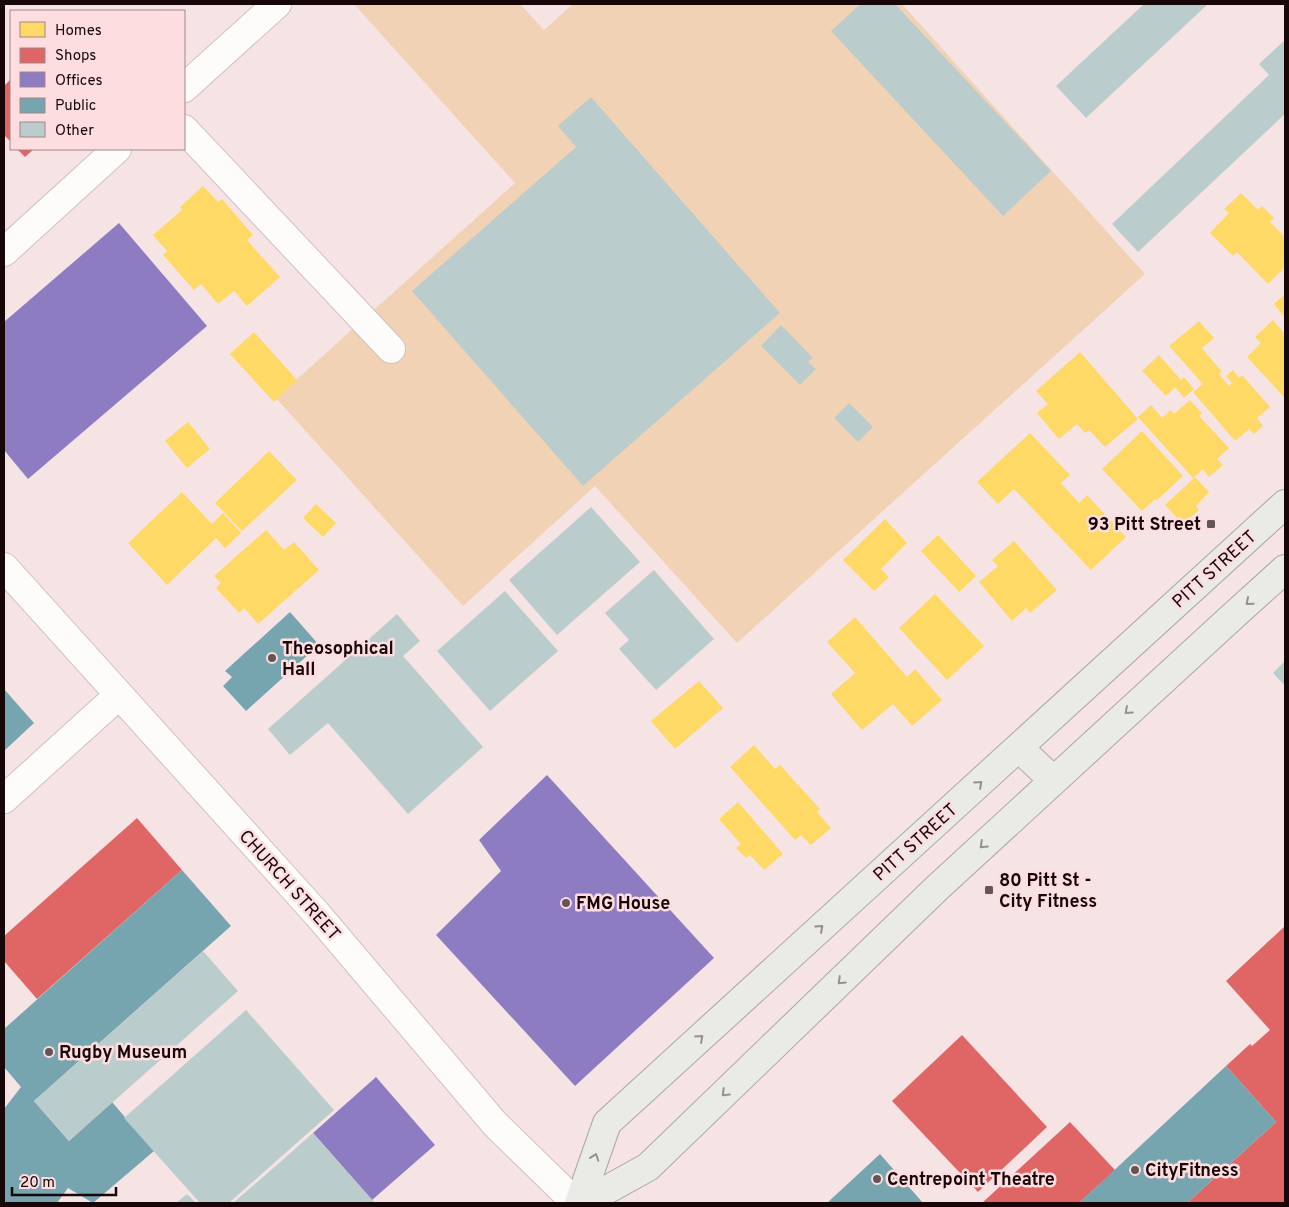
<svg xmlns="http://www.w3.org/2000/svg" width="1289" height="1207" viewBox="0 0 1289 1207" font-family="Overpass,sans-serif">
  <rect width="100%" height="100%" fill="#f6e4e5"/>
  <polygon fill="#f2d2b4" points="354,4 520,4 544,30 573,4 902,4 1145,274 737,643 595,486 463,606 276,398 515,183"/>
  <g fill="#ffd966">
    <polygon points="203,186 218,202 222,199 253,235 247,240 280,277 247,306 234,291 218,304 201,284 194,290 163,255 167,251 153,235 182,210 180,207"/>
    <polygon points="1241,193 1258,210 1262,206 1274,218 1270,222 1285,237 1285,267 1268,284 1237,252 1233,256 1210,233 1229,213 1224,209"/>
    <polygon points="1285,294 1285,318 1274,304"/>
    <polygon points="1273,320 1285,334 1285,398 1247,357 1261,343 1255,337"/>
    <polygon points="1199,321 1214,338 1202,348 1222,372 1219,374 1229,386 1232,383 1226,376 1233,370 1239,378 1242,375 1270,407 1257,418 1263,426 1254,434 1249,429 1235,441 1193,392 1203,384 1169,346"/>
    <polygon points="254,332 297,380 274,402 230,354"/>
    <polygon points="1080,352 1138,419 1105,447 1089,430 1085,433 1077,424 1059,439 1037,413 1048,404 1036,391"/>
    <polygon points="1159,355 1181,380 1184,377 1194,389 1184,398 1175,387 1166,396 1142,371"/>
    <polygon points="1190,400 1202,413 1199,416 1229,448 1217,459 1223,465 1209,477 1203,469 1193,478 1138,417 1151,405 1162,418 1171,410 1174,414"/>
    <polygon points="188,422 210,449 187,468 165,441"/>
    <polygon points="1142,431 1183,476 1157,500 1155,499 1142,511 1102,469"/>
    <polygon points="1030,433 1070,475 1061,483 1079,503 1087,495 1126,537 1091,570 1014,489 998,504 977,482"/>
    <polygon points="269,451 297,480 242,531 215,503"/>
    <polygon points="1195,477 1209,492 1196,506 1199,510 1183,524 1165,505"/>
    <polygon points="182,492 212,524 223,513 241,533 225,548 216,538 167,585 128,543"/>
    <polygon points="316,504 336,523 323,537 303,518"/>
    <polygon points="885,519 907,543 881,569 889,577 874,591 843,560"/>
    <polygon points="266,530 284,550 294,542 319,570 258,624 244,608 239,613 216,588 221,583 214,576"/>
    <polygon points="938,535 976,576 959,592 921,551"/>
    <polygon points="1014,541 1057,590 1030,613 1026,608 1012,621 979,582 998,566 992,560"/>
    <polygon points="935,594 984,646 947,680 899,628"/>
    <polygon points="855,617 907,677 915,669 942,700 912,726 893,704 862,730 831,694 855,673 827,642"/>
    <polygon points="699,681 723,708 675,749 651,721"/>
    <polygon points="754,745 775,769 780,765 820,809 817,812 831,828 811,845 801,835 795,840 730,767"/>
    <polygon points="738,802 783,854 764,870 750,855 746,858 736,848 741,844 719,819"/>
  </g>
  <g fill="#e06666">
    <polygon points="11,79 11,142 4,135 4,86"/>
    <polygon points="17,149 34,149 25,157"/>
    <polygon points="137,818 182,870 37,999 4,961 4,936"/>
    <polygon points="1285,926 1285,1203 1187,1203 1276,1122 1226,1066 1250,1044 1252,1046 1270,1030 1226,981"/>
    <polygon points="962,1035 1047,1127 978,1192 892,1101"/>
    <polygon points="1070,1122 1115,1170 1079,1203 982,1203"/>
  </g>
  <g fill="#8e7cc3">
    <polygon points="119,223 207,326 28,479 4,450 4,322"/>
    <polygon points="547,775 714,958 575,1086 436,935 501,871 479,840"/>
    <polygon points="376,1077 435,1145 372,1200 313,1133"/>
  </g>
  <g fill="#76a5af">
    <polygon points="290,612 319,645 246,711 223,686 232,677 225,671"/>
    <polygon points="4,689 34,723 4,751"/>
    <polygon points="182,870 231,926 34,1101 69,1141 112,1102 154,1151 93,1203 68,1188 57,1203 4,1203 4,1109 21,1087 4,1067 4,1029"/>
    <polygon points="1226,1066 1276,1122 1187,1203 1079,1203"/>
    <polygon points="880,1154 923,1203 827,1203"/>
  </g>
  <g fill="#bcc">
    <polygon points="860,4 895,4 1051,171 1003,216 831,31"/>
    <polygon points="1144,4 1208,4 1086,118 1056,86"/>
    <polygon points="1285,40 1285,114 1138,252 1112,224 1269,75 1259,64"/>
    <polygon points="591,97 780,313 583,486 412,291 576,147 558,126"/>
    <polygon points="781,325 813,358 808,362 816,369 800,385 761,346"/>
    <polygon points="849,403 873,427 858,442 834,418"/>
    <polygon points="591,507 640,562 557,635 509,580"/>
    <polygon points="654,570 714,639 656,690 619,649 629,640 605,613"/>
    <polygon points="505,591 558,651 490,711 437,651"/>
    <polygon points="397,614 420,641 403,656 483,747 408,814 328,723 290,755 268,729"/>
    <polygon points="1285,661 1285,686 1273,673"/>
    <polygon points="203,951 238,991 69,1141 34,1101"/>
    <polygon points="246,1010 334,1110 229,1203 200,1203 124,1118"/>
    <polygon points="313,1133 375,1203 233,1203 278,1164"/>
    <polygon points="187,1194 196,1203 176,1203"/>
  </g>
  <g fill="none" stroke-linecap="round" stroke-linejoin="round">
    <defs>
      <g id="minor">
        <polyline points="184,88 277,4"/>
        <polyline points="184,129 391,349"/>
        <polyline points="4,252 117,149"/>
        <polyline points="4,567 317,914 495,1124 576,1203"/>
        <polyline points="4,799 119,695"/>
      </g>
      <g id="major">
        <polyline points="1019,748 1053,780"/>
        <polyline points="579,1203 607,1123 1285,504"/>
        <polyline points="583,1203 648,1167 937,888 1233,616 1285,569"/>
      </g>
    </defs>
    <use href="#minor" stroke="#d2c0c2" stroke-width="30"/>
    <use href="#major" stroke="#aaa79e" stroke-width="30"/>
    <use href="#minor" stroke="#fefbfb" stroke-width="28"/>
    <use href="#major" stroke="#eaebe6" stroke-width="28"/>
  </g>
  <defs><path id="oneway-chevron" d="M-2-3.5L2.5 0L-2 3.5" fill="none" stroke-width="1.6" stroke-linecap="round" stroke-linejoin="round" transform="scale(1.25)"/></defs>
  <g stroke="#96908d">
    <use href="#oneway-chevron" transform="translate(1249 602) rotate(139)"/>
    <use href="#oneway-chevron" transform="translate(1128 711) rotate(138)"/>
    <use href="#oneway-chevron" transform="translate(979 784) rotate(-42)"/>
    <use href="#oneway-chevron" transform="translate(983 845) rotate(137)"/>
    <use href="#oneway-chevron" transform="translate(820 928) rotate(-42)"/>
    <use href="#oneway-chevron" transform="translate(841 981) rotate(136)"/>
    <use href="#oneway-chevron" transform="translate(700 1038) rotate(-42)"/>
    <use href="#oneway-chevron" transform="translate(725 1093) rotate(136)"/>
    <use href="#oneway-chevron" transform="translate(595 1157) rotate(-71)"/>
  </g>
  <g fill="#655455" stroke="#fddddf" stroke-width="2">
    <rect x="1206" y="519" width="10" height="10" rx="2.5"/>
    <circle cx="272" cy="658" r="5"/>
    <rect x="984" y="885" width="10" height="10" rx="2.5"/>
    <circle cx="566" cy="903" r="5"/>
    <circle cx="49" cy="1052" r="5"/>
    <circle cx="1135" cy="1170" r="5"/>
    <circle cx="877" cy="1179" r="5"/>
  </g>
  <g text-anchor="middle" stroke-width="5" stroke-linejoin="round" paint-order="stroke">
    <g font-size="18" font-weight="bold" fill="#170708" stroke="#fddddf" text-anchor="start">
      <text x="1201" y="530" text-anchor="end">93 Pitt Street</text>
      <text x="282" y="654">Theosophical<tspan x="282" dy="21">Hall</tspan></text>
      <text x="999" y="886">80 Pitt St -<tspan x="999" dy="21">City Fitness</tspan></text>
      <text x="576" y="909">FMG House</text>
      <text x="59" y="1058">Rugby Museum</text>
      <text x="1145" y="1176">CityFitness</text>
      <text x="887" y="1185">Centrepoint Theatre</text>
    </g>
    <g font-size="18" fill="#170708" stroke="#fddddf">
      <text transform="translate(1214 569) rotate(-42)" y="6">PITT STREET</text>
      <text transform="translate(915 842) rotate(-42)" y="6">PITT STREET</text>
      <text transform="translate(290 885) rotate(48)" y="6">CHURCH STREET</text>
    </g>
  </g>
  <rect width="1289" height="1207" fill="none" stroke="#170708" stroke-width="10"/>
  <rect x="10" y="10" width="175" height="140" fill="#fddddf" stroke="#a18789"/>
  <rect x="20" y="22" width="25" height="15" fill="#ffd966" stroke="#a18789"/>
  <text x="55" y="35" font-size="15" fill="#170708">Homes</text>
  <rect x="20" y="48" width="25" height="15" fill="#e06666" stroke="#a18789"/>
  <text x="55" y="60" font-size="15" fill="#170708">Shops</text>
  <rect x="20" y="72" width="25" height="15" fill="#8e7cc3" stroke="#a18789"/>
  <text x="55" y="85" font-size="15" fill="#170708">Offices</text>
  <rect x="20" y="98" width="25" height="15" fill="#76a5af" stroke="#a18789"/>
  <text x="55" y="110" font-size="15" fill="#170708">Public</text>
  <rect x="20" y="122" width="25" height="15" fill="#bbcccc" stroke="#a18789"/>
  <text x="55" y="135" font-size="15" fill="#170708">Other</text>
  <path d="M12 1187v8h104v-8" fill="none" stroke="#170708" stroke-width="2.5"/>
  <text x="20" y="1187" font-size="15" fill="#170708" stroke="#fddddf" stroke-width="4" paint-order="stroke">20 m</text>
</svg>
